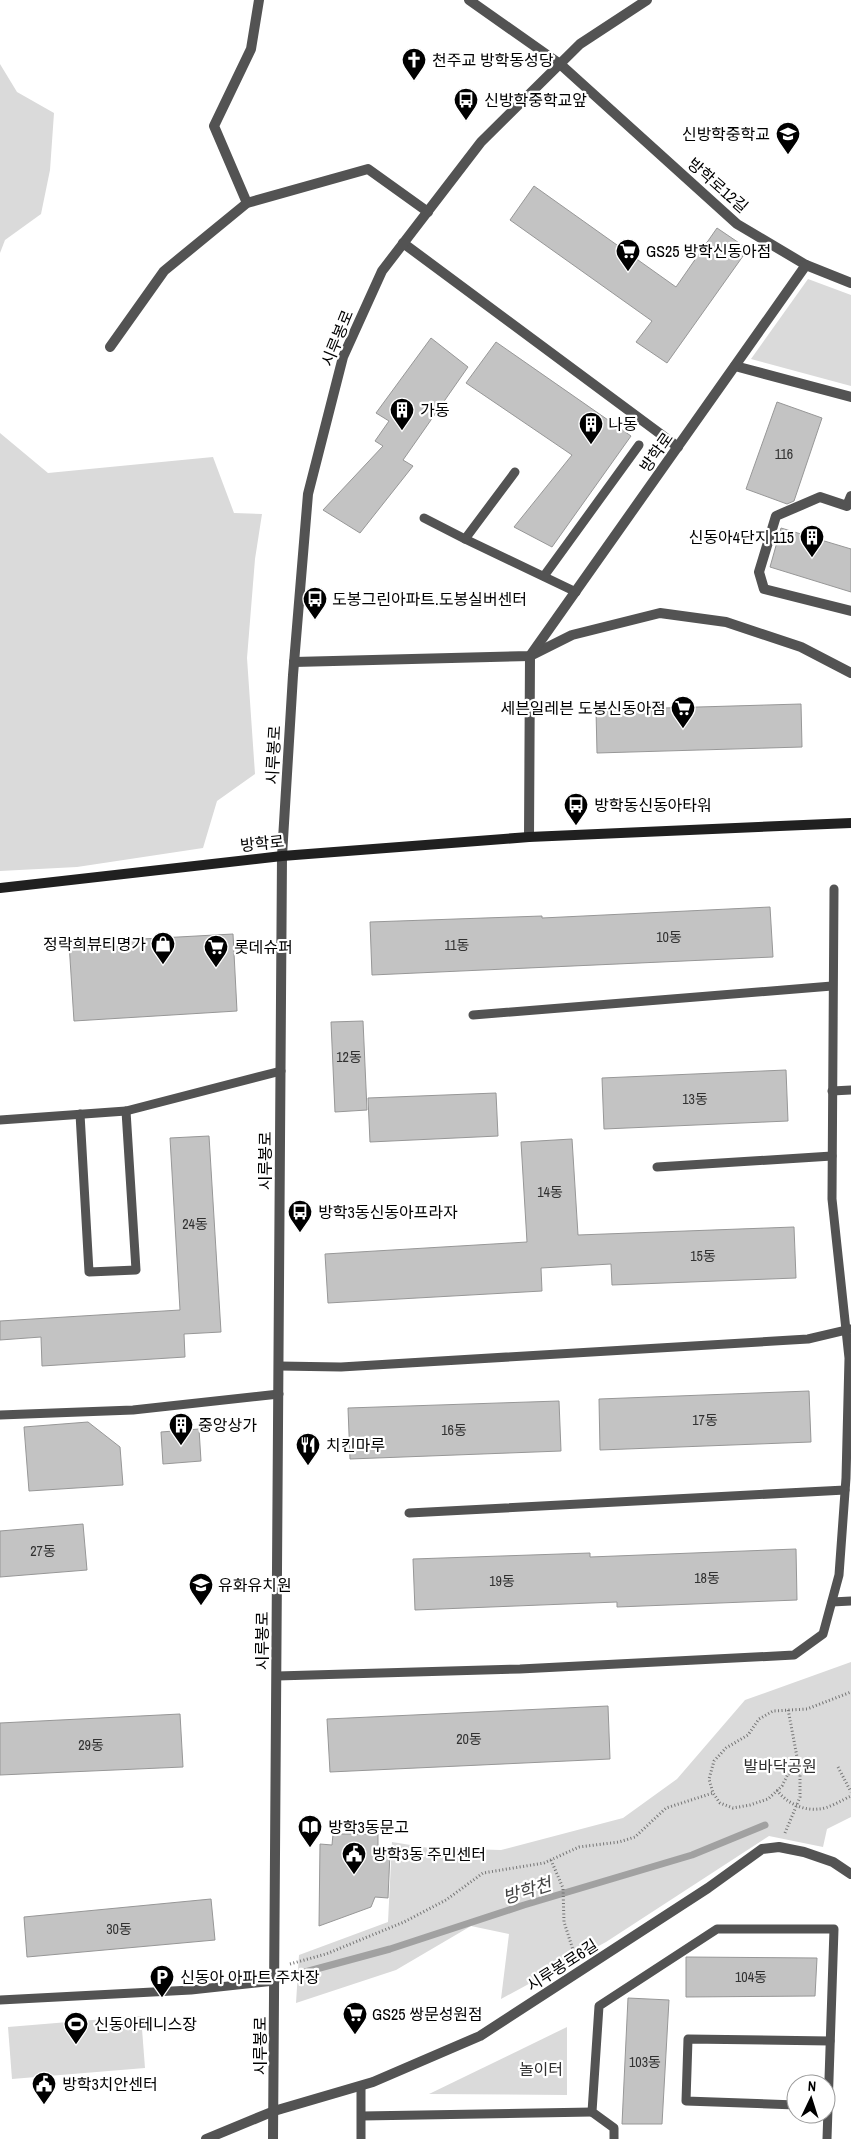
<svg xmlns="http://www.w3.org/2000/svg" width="851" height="2139" viewBox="0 0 851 2139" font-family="'Archivo Narrow','Noto Sans KR',sans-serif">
  <rect width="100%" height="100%" fill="#fff"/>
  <g fill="#dadada">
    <polygon points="0,64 17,92 54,113 50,170 41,214 5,240 0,253"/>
    <polygon points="808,279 851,295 851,386 751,359"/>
    <polygon points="0,433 48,473 213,457 234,513 262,514 255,559 247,658 255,774 217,801 203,848 77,867 0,871"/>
    <polygon points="851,1662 851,1817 827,1829 823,1847 769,1836 606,1942 501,1999 509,1934 471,1926 396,1970 296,2003 299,1955 388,1922 392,1842 429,1848 501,1850 623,1818 677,1779 745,1700"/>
    <polygon points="141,2016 145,2068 12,2079 8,2027"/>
    <polygon points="567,2027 567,2095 429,2094"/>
  </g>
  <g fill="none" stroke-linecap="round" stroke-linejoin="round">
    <polyline stroke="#a1a1a1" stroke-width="7" points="294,1975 390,1949 524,1905 692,1855 765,1825"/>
  </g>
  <g fill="#c3c3c3" stroke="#979797">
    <polygon points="534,186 676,287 717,228 748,249 667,363 636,342 652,321 510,220"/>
    <polygon points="431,338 468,367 403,460 413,466 360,533 323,510 383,446 375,441 389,421 376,413"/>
    <polygon points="496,342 631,436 552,547 514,527 572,455 466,383"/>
    <polygon points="777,402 822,418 794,501 787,504 746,489"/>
    <polygon points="781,528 851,549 851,592 770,567"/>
    <polygon points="801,704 802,747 597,753 596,710"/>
    <polygon points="770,907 773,957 372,975 370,922 542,916 542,918"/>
    <polygon points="233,934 237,1011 74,1021 69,943"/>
    <polygon points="363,1021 367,1110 335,1112 331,1022"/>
    <polygon points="786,1070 788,1121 604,1129 602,1078"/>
    <polygon points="496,1093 498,1136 370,1142 368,1098"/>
    <polygon points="209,1136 221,1332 184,1334 185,1357 42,1366 41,1337 0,1340 0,1321 180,1310 170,1138"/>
    <polygon points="572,1139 578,1235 794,1227 796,1278 612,1285 611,1264 541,1268 542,1291 328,1303 325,1254 527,1242 521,1142"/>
    <polygon points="809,1391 811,1442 600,1450 599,1399"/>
    <polygon points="559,1401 561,1451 350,1459 348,1408"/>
    <polygon points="88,1422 120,1447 123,1485 29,1491 24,1427"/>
    <polygon points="199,1429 201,1461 163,1464 161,1432"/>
    <polygon points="83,1524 87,1570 0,1577 0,1531"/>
    <polygon points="796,1549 797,1600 617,1607 617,1602 415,1610 413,1559 590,1553 590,1557"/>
    <polygon points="608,1706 610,1759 330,1772 327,1719"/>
    <polygon points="180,1714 183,1767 0,1775 0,1723"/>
    <polygon points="333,1834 378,1834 378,1852 390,1853 388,1898 375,1897 371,1907 319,1926 320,1844 332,1845"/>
    <polygon points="211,1899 215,1940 27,1957 24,1917"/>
    <polygon points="686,1957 817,1958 815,1996 686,1997"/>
    <polygon points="628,1998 669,2000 662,2124 622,2124"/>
  </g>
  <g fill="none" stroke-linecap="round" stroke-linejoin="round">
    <g stroke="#757575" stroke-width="3" stroke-dasharray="1 2.5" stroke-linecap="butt">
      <polyline points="838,1767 851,1792"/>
      <polyline points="800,1773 788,1774 782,1786 768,1799 750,1805 733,1808 720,1803 713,1793 709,1779 714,1761 726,1748 748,1735 759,1719 773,1711 807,1709 851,1692"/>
      <path d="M777,1790C785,1802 803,1811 818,1809C828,1809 842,1800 851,1796"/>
      <polyline points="785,1833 800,1797 800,1773 788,1709"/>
      <polyline points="551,1860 563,1888 564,1922 575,1956"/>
      <polyline points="290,1964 326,1954 404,1922 446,1900 483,1873 544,1863 579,1847 619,1842 635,1837 666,1808 713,1793"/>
    </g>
    <g stroke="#535353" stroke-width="9">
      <polyline points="515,472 465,539 576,592"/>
      <polyline points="424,518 465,539"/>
      <polyline points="544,576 639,445"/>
      <polyline points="473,1015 832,986"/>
      <polyline points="832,1091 851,1090"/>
      <polyline points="80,1114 89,1272 136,1270 126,1111"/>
      <polyline points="0,1120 126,1111 281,1071"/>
      <polyline points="657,1167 832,1156"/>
      <polyline points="279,1366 341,1367 808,1339 851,1329"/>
      <polyline points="0,1415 133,1410 279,1394"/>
      <polyline points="409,1513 845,1490"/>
      <polyline points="832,1602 851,1601"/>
      <polyline points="277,1676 520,1669 794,1655 823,1634 839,1575 846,1478 849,1358 832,1199 834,889"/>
      <polyline points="0,2000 191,1990 275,1981"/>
      <polyline points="796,2105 686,2101 688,2039 830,2041"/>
      <polyline points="362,2116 592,2112"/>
      <polyline points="361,2139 361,2086"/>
      <polyline points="614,2139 614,2128 592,2112 599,2006 717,1929 834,1929 827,2139"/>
    </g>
    <g stroke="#535353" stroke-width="10">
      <polyline points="469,0 560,64 737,224 806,265 851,283"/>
      <polyline points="247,203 214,126 251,49 259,0"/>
      <polyline points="403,243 678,447"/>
      <polyline points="110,347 164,271 247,203 368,169 428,212"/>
      <polyline points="735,366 851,397"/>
      <polyline points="851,496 847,506 820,497 776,516 759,572 764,589 851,611"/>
      <polyline points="294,662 530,656 572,635 660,613 726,622 801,647 851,673"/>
      <polyline points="529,837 530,656 806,265"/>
      <polyline points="206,2139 274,2111 373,2082 480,2036 708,1888 762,1849 779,1847 804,1852 833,1862 851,1874"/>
    </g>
    <polyline stroke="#535353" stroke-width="10" points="273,2139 282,856 293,675 308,494 343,357 382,271 481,142 580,44 647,0"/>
    <polyline stroke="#202020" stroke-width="10" points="0,888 282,856 529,837 851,823"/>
  </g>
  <defs>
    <symbol id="church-pin" viewBox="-11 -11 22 30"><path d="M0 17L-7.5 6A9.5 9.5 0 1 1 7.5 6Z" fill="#000" stroke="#fff"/><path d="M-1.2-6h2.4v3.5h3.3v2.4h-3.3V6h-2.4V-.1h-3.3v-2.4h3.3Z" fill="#fff"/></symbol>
    <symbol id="bus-pin" viewBox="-11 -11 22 30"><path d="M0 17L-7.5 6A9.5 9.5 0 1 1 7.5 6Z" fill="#000" stroke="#fff"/><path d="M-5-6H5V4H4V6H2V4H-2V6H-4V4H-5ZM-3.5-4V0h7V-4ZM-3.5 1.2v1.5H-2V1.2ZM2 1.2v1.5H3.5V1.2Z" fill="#fff"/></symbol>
    <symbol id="school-pin" viewBox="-11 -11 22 30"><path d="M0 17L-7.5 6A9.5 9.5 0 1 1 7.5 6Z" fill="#000" stroke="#fff"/><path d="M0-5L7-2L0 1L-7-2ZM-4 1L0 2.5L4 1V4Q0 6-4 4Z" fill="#fff"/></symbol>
    <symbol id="supermarket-pin" viewBox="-11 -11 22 30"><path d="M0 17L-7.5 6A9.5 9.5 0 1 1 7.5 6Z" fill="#000" stroke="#fff"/><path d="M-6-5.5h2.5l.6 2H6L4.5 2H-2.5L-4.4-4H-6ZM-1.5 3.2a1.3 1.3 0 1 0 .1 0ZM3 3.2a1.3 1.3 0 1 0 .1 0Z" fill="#fff"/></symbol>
    <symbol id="building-pin" viewBox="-11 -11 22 30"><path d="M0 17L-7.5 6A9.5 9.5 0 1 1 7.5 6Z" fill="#000" stroke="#fff"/><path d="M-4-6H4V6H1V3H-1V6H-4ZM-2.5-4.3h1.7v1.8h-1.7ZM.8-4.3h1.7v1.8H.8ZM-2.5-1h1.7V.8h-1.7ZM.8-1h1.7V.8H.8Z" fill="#fff"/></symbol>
    <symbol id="shop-pin" viewBox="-11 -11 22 30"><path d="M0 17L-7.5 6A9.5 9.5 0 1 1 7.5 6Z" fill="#000" stroke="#fff"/><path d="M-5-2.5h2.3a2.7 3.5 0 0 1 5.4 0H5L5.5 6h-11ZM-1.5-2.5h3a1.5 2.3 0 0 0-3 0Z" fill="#fff"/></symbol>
    <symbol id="restaurant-pin" viewBox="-11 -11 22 30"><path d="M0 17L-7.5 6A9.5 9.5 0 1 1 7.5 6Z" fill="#000" stroke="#fff"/><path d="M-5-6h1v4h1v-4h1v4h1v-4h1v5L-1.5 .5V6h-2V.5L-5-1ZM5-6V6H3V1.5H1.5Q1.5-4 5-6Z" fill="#fff"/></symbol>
    <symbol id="library-pin" viewBox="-11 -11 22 30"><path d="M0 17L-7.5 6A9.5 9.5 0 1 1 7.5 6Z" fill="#000" stroke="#fff"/><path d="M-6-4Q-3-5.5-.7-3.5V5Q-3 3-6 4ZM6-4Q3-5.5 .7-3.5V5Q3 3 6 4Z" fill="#fff"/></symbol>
    <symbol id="civic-pin" viewBox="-11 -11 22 30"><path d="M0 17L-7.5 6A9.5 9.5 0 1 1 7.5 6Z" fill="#000" stroke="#fff"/><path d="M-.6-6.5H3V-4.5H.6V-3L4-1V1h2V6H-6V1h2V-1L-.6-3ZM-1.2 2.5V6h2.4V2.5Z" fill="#fff"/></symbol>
    <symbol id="parking-pin" viewBox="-11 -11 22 30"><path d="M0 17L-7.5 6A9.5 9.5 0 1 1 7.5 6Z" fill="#000" stroke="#fff"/><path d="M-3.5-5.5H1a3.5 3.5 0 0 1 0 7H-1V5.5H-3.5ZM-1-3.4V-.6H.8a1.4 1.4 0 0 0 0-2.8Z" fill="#fff"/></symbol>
    <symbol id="stadium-pin" viewBox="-11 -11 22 30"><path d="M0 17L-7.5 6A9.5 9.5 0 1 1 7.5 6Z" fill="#000" stroke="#fff"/><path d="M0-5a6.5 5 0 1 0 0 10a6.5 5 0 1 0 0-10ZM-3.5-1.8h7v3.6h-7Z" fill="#fff"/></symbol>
  </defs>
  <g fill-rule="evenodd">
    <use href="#church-pin" x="400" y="46" width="28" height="38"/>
    <use href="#bus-pin" x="452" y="86" width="28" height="38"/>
    <use href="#school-pin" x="774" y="120" width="28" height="38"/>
    <use href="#supermarket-pin" x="614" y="237" width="28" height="38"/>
    <use href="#building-pin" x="388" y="396" width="28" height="38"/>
    <use href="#building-pin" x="577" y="410" width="28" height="38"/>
    <use href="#building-pin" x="798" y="523" width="28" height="38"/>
    <use href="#bus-pin" x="301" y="585" width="28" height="38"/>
    <use href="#supermarket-pin" x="669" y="694" width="28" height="38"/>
    <use href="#bus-pin" x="562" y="791" width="28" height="38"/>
    <use href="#shop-pin" x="149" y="930" width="28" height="38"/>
    <use href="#supermarket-pin" x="202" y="933" width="28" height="38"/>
    <use href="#bus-pin" x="286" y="1198" width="28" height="38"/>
    <use href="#building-pin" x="167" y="1411" width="28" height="38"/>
    <use href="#restaurant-pin" x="294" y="1431" width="28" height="38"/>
    <use href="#school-pin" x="187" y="1571" width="28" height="38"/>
    <use href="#library-pin" x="296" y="1813" width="28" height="38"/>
    <use href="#civic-pin" x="340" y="1840" width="28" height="38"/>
    <use href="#parking-pin" x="148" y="1963" width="28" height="38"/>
    <use href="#supermarket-pin" x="341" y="2000" width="28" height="38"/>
    <use href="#stadium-pin" x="62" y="2010" width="28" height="38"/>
    <use href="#civic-pin" x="30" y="2070" width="28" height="38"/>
  </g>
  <g text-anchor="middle" stroke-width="4.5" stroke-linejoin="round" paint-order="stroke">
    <g font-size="14" fill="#313131">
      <text x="784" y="459">116</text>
      <text x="669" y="942">10동</text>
      <text x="457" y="950">11동</text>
      <text x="349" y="1062">12동</text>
      <text x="695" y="1104">13동</text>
      <text x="550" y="1197">14동</text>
      <text x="195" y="1229">24동</text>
      <text x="703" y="1261">15동</text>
      <text x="705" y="1425">17동</text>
      <text x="454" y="1435">16동</text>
      <text x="43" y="1556">27동</text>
      <text x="707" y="1583">18동</text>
      <text x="502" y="1586">19동</text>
      <text x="469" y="1744">20동</text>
      <text x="91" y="1750">29동</text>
      <text x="119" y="1934">30동</text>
      <text x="751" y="1982">104동</text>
      <text x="645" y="2067">103동</text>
    </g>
    <g font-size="16" fill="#000" stroke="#fff" text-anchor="start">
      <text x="432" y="66">천주교 방학동성당</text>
      <text x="484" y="106">신방학중학교앞</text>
      <text x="770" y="140" text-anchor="end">신방학중학교</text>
      <text x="646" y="257">GS25 방학신동아점</text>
      <text x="420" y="416">가동</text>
      <text x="608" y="430">나동</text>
      <text x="794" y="543" text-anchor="end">신동아4단지 115</text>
      <text x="332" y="605">도봉그린아파트.도봉실버센터</text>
      <text x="666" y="714" text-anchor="end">세븐일레븐 도봉신동아점</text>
      <text x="594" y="811">방학동신동아타워</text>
      <text x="146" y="950" text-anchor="end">정락희뷰티명가</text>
      <text x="234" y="953">롯데슈퍼</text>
      <text x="318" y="1218">방학3동신동아프라자</text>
      <text x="198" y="1431">중앙상가</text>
      <text x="326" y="1451">치킨마루</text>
      <text x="218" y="1591">유화유치원</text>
      <text x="328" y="1833">방학3동문고</text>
      <text x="372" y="1860">방학3동 주민센터</text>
      <text x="180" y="1983">신동아 아파트 주차장</text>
      <text x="372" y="2020">GS25 쌍문성원점</text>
      <text x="94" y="2030">신동아테니스장</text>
      <text x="62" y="2090">방학3치안센터</text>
    </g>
    <g font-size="16" fill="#000" stroke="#fff">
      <text transform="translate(718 185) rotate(41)" y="6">방학로12길</text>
      <text transform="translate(337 338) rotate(-68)" y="6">시루봉로</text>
      <text transform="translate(656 452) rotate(-55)" y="6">방학로</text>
      <text transform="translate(273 755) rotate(-87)" y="6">시루봉로</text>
      <text transform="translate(262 843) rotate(-6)" y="6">방학로</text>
      <text transform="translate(265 1161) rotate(-90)" y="6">시루봉로</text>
      <text transform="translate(262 1641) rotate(-90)" y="6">시루봉로</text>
      <text transform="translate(562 1965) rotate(-33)" y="6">시루봉로6길</text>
      <text transform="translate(260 2046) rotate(-90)" y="6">시루봉로</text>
    </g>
    <g font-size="16" fill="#313131" stroke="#fff">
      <text x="780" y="1772">발바닥공원</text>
      <text x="541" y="2075">놀이터</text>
    </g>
    <g font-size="18" font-style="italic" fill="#424242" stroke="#fff">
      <text transform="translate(527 1891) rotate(-17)" y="6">방학천</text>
    </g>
  </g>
  <g transform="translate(811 2099) rotate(4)"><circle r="24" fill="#ffffff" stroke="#999999"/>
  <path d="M0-4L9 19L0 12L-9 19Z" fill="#000000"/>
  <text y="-8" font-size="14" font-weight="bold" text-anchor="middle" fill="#000000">N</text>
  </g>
</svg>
